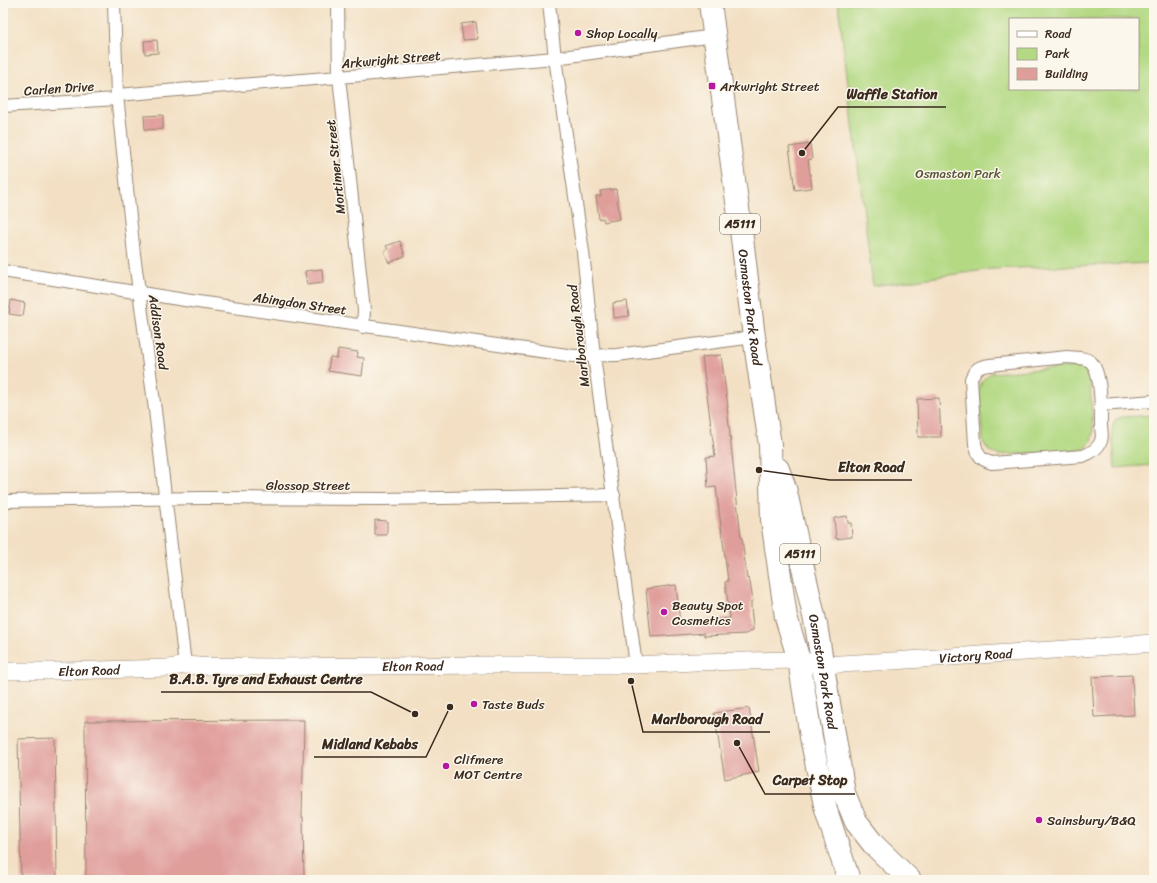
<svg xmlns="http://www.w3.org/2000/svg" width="1157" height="883" viewBox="0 0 1157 883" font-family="Sriracha,sans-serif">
  <rect width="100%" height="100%" fill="#fbf7ec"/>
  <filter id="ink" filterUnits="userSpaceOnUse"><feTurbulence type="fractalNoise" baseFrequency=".025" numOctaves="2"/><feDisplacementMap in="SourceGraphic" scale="8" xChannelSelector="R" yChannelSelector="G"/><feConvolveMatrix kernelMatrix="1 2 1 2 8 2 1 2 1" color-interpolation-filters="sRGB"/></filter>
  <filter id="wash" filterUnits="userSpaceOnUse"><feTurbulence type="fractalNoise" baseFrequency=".012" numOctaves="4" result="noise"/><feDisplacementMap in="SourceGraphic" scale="16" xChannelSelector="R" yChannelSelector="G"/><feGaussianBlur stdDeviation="0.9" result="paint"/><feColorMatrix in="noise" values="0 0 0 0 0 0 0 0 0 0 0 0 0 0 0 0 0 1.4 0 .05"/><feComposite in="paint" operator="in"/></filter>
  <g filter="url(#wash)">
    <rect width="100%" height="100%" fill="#f3e0c4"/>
    <g fill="#b3d983" stroke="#778250" fill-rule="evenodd">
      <path d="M838,3H1154V263L991,269L873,286ZM1010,19H1138V89H1010Z"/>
      <path d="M1068,367H1078L1085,370L1090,380L1093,432L1091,441L1088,446L1084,449L1071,451L998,455L989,451L983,442L979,389C981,382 985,377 991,373Z"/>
      <polygon points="1154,415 1154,465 1115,468 1112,428 1115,420 1121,417"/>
    </g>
    <g id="blocks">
      <g fill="#e09e9b">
        <polygon points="476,22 478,39 463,40 461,24"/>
        <polygon points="157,40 158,53 145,54 144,41"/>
        <polygon points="163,115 163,129 145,130 144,116"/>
        <polygon points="810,144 812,159 808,160 812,188 795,190 789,147"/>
        <polygon points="616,189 620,219 604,222 603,218 599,219 596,196 601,196 600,191"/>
        <polygon points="400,241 405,256 389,263 384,251 388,249 386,246"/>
        <polygon points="322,269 323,283 307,285 305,271"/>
        <polygon points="11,300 25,303 23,316 9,314"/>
        <polygon points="627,301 629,316 614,318 613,303"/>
        <polygon points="338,349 358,352 357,357 364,358 362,376 328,371 330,357 337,358"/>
        <polygon points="721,355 728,407 727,407 741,538 742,538 747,579 748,578 749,582 750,582 753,601 751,602 751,608 753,626 753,630 746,634 704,636 704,633 651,637 646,589 676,585 680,623 730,618 725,582 728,581 716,487 708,488 706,457 715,456 702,357"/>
        <polygon points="939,398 941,437 918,437 917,399"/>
        <polygon points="847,516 848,523 851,523 852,537 836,539 834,518"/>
        <polygon points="375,520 387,521 387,535 375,535"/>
        <polygon points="1132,675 1134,715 1094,717 1092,677"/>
        <polygon points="749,708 759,772 725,779 714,713"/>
        <polygon points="304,720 302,817 303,817 304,880 86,880 85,721"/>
        <polygon points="55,738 57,880 21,880 18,739"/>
      </g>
    </g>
  </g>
  <g filter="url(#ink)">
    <use href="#blocks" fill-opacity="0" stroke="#978571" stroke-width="1"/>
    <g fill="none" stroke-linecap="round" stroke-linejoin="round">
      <defs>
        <g id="street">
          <polyline points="114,3 117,95 121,133 134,254 155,410 185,665"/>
          <polyline points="338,3 339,77 364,310 363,327"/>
          <polyline points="549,3 555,58 583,252 594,356 636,665"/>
          <polyline points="117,95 339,77 555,58 714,36"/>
          <polyline points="3,106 117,99"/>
          <polyline points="3,271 191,301 574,356 617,355 754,337"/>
          <path d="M1067,357C1075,358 1085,357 1091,362C1102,373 1101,410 1101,425C1101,430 1103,436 1101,441C1098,449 1091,453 1083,456L992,463C981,460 978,456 975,444L971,379C975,369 979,366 990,365Z"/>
          <polyline points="1101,405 1154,401"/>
          <polyline points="3,501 204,498 382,499 614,495"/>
        </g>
        <g id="secondary">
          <path id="s1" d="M3,671H63L169,668L185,665L199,666L276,667L488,665H636L695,662L799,660L823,665L893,661L1154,643"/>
        </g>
        <g id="highway">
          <path id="s2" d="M710,3L742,238L754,337L770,445L772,520L786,617L799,660L811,737L826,810L849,880"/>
          <path id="s3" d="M778,469L785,488L816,625L844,793L856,822L874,845L910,880"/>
        </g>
      </defs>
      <use href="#street" stroke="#978571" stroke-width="14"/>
      <use href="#secondary" stroke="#978571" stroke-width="18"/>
      <use href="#highway" stroke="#978571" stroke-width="24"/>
      <use href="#street" stroke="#fff" stroke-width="12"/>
      <use href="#secondary" stroke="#fff" stroke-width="17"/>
      <use href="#highway" stroke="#fff" stroke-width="22"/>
    </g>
  </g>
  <g fill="#b5179e" stroke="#fbf7ec" stroke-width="1.5">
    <circle cx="578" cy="33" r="4"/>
    <rect x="708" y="82" width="8" height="8" rx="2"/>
    <circle cx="664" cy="612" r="4"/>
    <circle cx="474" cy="704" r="4"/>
    <circle cx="446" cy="766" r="4"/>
    <circle cx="1039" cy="820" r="4"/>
  </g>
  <g text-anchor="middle" stroke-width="3" stroke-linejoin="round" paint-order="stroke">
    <g fill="#fbf7ec" stroke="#75685c" stroke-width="1">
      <rect x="720" y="214" width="40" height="20" rx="3"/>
      <rect x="780" y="544" width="40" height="20" rx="3"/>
    </g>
    <g font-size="12" font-weight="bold" fill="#3b2a1e">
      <text x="740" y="228">A5111</text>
      <text x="800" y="558">A5111</text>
    </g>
    <g font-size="13" fill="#3b2a1e" stroke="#fbf7ec" text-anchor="start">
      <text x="586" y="38">Shop Locally</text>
      <text x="720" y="91">Arkwright Street</text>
      <text x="672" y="610">Beauty Spot<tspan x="672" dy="15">Cosmetics</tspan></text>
      <text x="482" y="709">Taste Buds</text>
      <text x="454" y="764">Clifmere<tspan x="454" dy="15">MOT Centre</tspan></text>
      <text x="1047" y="825">Sainsbury/B&amp;Q</text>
    </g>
    <g font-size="13" fill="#3b2a1e" stroke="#fbf7ec">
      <text transform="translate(391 59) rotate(-5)" y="5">Arkwright Street</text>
      <text transform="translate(59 88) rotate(-4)" y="5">Carlen Drive</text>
      <text transform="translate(335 167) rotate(-96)" y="5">Mortimer Street</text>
      <text transform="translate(300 303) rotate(8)" y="5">Abingdon Street</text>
      <text dy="5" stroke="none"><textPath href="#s2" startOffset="307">Osmaston Park Road</textPath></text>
      <text transform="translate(159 332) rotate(82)" y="5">Addison Road</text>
      <text transform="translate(578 336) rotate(-97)" y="5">Marlborough Road</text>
      <text x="308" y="490">Glossop Street</text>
      <text dy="5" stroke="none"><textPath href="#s1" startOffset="974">Victory Road</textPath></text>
      <text dy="5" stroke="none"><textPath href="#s1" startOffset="410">Elton Road</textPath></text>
      <text dy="5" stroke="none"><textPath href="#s1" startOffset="86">Elton Road</textPath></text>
      <text dy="5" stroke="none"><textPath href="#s3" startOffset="208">Osmaston Park Road</textPath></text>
    </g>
    <g font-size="13" fill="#595637" stroke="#fbf7ec">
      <text x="958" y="178">Osmaston Park</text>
    </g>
  </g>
  <path fill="none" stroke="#3b2a1e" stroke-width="1.5" d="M802 153L838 107H946M759 470L830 480H912M415 714L371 692H161M631 681L643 732H770M450 707L426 757H314M737 743L765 794H855"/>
  <g fill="#3b2a1e" stroke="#fbf7ec" stroke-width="1.5">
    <circle cx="802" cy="153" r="4"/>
    <circle cx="759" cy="470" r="4"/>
    <circle cx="415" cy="714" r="4"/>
    <circle cx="631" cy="681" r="4"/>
    <circle cx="450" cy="707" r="4"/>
    <circle cx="737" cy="743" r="4"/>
  </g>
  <g font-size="14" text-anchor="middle" font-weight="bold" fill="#3b2a1e" stroke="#fbf7ec" stroke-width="3" stroke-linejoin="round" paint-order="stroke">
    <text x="892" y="99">Waffle Station</text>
    <text x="871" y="472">Elton Road</text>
    <text x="266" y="684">B.A.B. Tyre and Exhaust Centre</text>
    <text x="707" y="724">Marlborough Road</text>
    <text x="370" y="749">Midland Kebabs</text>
    <text x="810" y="785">Carpet Stop</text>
  </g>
  <rect width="1157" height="883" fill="none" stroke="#fbf7ec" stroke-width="16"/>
  <rect x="1009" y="18" width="130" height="72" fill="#fbf7ec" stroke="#aea59a"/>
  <rect x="1017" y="31" width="20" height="6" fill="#ffffff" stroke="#aea59a"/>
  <text x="1045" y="38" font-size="12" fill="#3b2a1e">Road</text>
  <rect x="1017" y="48" width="20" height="12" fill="#b3d983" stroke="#aea59a"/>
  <text x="1045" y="58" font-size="12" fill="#3b2a1e">Park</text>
  <rect x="1017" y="68" width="20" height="12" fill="#e09e9b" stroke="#aea59a"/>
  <text x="1045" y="78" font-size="12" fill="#3b2a1e">Building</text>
</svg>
